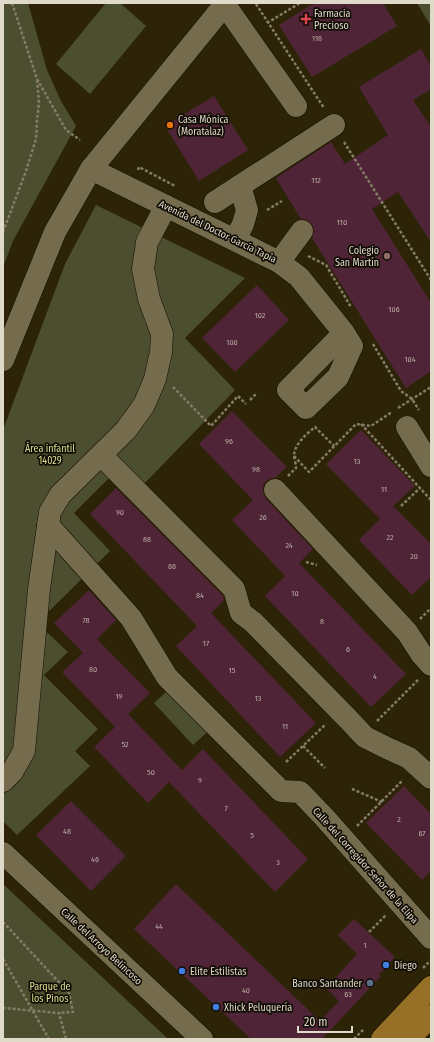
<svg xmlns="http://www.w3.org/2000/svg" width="434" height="1042" viewBox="0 0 434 1042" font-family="'Fira Sans Condensed',sans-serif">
  <rect width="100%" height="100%" fill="#2d2407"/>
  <g fill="#4c4e30">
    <polygon points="3,3 28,3 47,70 61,101 76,126 13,241 3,267"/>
    <polygon points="106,3 120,3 146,26 90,94 56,64"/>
    <polygon points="417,3 431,3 431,26"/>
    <polygon points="96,205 245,278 185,338 235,390 143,485 121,466 74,513 110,551 37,623 68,652 44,675 98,729 75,751 90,766 17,835 3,821 3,430 65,264"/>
    <polygon points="174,685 213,727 193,745 154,703"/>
    <polygon points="3,884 168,1039 3,1039"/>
  </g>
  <g fill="#4f2436">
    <polygon points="314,3 383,3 397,26 312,77 279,25"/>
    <polygon points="421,49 431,66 431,89 413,100 431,127 431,242 398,192 372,209 431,303 431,371 406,388 312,238 314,232 313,226 309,221 304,219 301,219 276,178 331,142 345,164 388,135 359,87"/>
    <polygon points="214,96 248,150 199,181 165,126"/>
    <polygon points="257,285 289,320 235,372 202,338"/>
    <polygon points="232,411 287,467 275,478 272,478 266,481 263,486 263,492 266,499 313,549 299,563 406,674 371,707 265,596 285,576 232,520 253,500 199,444"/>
    <polygon points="361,430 415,486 393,506 431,544 431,577 412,595 359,540 380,519 326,464"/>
    <polygon points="116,488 223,596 224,600 211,613 316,723 280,757 176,646 197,626 90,514"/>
    <polygon points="89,590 116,620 97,639 150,693 128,714 182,770 203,749 308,859 275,892 169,782 148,803 94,747 115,727 62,672 83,653 54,623"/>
    <polygon points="404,786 431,814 431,871 422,880 366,823"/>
    <polygon points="71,801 126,856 91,891 36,835"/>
    <polygon points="176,884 320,1021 339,1001 326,988 357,954 338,935 354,919 395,957 379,975 381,976 322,1039 251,1039 134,929"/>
  </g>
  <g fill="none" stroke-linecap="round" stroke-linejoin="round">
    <defs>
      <g id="minor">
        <polyline points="225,5 296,106"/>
        <polyline points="91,169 279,262 299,277 344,333 352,346 338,377 306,408 288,390 344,333"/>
        <polyline points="215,202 334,125"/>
        <polyline points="235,240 243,224 247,210 240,186"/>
        <polyline points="279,262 302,231"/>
        <polyline points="3,360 55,232 91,169 226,3"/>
        <polyline points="407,427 431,466"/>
        <polyline points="101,455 234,589 241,613 253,622 349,720 363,735 365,737 387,748 409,758 431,778"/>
        <polyline points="275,490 407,632 422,655 431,665"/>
        <polyline points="48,525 131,618 167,677 281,791 300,792 324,817 431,938"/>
        <polyline points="3,781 12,772 24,751 39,589 50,512 60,495 126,430 144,405 155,379 161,352 162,334 149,299 143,269 147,242 166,206"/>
        <polyline points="3,853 202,1039"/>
      </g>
      <g id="major">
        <polyline points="382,1039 431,987"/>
        <polyline points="409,1039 431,1016"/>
      </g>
    </defs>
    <use href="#minor" stroke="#150c00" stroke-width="23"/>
    <use href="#major" stroke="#150c00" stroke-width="23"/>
    <g stroke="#847d66" stroke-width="2.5" stroke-dasharray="3 2" stroke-linecap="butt">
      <polyline points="12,3 37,79 66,130 80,140"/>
      <polyline points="256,4 305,79 324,108"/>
      <polyline points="267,23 300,3"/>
      <polyline points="344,142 431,280"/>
      <polyline points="138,170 139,167 175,186"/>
      <polyline points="267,210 282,201"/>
      <polyline points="3,232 26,171 36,139 37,120 39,103 37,79"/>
      <polyline points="308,256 326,265 351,307"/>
      <polyline points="373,344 401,391 412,399 419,410"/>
      <polyline points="173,387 211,426 238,396 246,404"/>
      <polyline points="250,400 256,394"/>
      <polyline points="398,408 431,387"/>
      <polyline points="361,424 431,500"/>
      <polyline points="294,456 309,472 356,424 371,426 392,412"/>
      <path d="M288,476L296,468C296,464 294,459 294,455C295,443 307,434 315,427L334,446"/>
      <polyline points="401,506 420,488"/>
      <polyline points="306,562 317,565"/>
      <polyline points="420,619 431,608"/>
      <polyline points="377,721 419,679"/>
      <polyline points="303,746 325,768"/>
      <polyline points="286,762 326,724"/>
      <polyline points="352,789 382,802"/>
      <polyline points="357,826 403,780"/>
      <polyline points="3,922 69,993 73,1012 59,1013"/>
      <polyline points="369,932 386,915"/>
      <polyline points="3,959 49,1039"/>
      <polyline points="423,968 431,960"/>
      <polyline points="3,1007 4,1008 59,1013 66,1039"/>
      <polyline points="354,1039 364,1029"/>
    </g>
    <use href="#minor" stroke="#756b4d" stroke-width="22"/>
    <use href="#major" stroke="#967027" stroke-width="22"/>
  </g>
  <path fill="#e0444e" stroke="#110d04" stroke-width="1.5" d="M304 13h4v4h4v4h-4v4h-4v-4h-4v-4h4z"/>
  <circle fill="#e8710a" stroke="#110d04" stroke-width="1.5" cx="170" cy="125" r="4"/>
  <circle fill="#8d6e63" stroke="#110d04" stroke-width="1.5" cx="387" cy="256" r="4"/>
  <g fill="#3f7fe0" stroke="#110d04" stroke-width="1.5">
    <circle cx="386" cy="965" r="4"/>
    <circle cx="182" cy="971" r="4"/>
    <circle cx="216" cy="1007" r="4"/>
  </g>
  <circle fill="#5c6f8a" stroke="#110d04" stroke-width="1.5" cx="370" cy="983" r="4"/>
  <g text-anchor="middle" stroke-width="3.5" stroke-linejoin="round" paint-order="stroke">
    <g font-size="8" fill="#bbaca5">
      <text x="317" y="41">118</text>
      <text x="316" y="183">112</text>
      <text x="342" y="225">110</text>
      <text x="394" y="312">106</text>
      <text x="260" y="318">102</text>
      <text x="232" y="345">100</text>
      <text x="410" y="362">104</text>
      <text x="229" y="444">96</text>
      <text x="357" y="464">13</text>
      <text x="256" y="472">98</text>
      <text x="384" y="492">11</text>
      <text x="120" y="515">90</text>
      <text x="263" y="520">26</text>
      <text x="390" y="540">22</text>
      <text x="147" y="542">88</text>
      <text x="289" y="548">24</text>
      <text x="414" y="559">20</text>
      <text x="172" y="569">86</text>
      <text x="295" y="596">10</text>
      <text x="200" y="598">84</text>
      <text x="86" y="623">78</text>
      <text x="322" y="624">8</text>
      <text x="206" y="646">17</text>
      <text x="348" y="652">6</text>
      <text x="93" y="672">80</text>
      <text x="232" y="673">15</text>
      <text x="375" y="679">4</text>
      <text x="119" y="699">19</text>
      <text x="258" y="701">13</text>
      <text x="285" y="729">11</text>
      <text x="125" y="747">52</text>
      <text x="151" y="775">50</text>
      <text x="200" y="783">9</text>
      <text x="226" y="811">7</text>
      <text x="399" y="822">2</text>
      <text x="67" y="834">48</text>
      <text x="422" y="836">67</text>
      <text x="252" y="838">5</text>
      <text x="95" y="862">46</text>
      <text x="278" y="865">3</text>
      <text x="159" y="929">44</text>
      <text x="365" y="948">1</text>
      <text x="246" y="993">40</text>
      <text x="348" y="997">63</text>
    </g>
    <g font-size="10" fill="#dfdaca" stroke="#110d04" text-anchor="start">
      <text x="314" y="17">Farmacia<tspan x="314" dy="12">Precioso</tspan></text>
      <text x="178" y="123">Casa Mónica<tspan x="178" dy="12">(Moratalaz)</tspan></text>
      <text x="379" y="254" text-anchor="end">Colegio<tspan x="379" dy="12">San Martín</tspan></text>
      <text x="394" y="969">Diego</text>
      <text x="190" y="975">Elite Estilistas</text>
      <text x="362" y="987" text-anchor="end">Banco Santander</text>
      <text x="224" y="1011">Xhick Peluquería</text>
    </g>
    <g font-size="10" fill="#dfdaca" stroke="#110d04">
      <text transform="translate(218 231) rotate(26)" y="4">Avenida del Doctor García Tapia</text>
      <text transform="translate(366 865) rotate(48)" y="4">Calle del Corregidor Señor de la Elipa</text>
      <text transform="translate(102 946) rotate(43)" y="4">Calle del Arroyo Belincoso</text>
    </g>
    <g font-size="10" fill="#dbdf92" stroke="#110d04">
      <text x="50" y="452">Área infantil<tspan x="50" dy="12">14029</tspan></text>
      <text x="50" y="990">Parque de<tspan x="50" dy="12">los Pinos</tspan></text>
    </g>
  </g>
  <rect width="434" height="1042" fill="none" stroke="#dfdaca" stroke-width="8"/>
  <path d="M298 1026v6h54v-6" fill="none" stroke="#dfdaca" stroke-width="2"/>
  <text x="304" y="1026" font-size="12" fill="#dfdaca" stroke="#110d04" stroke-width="3" paint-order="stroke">20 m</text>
</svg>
